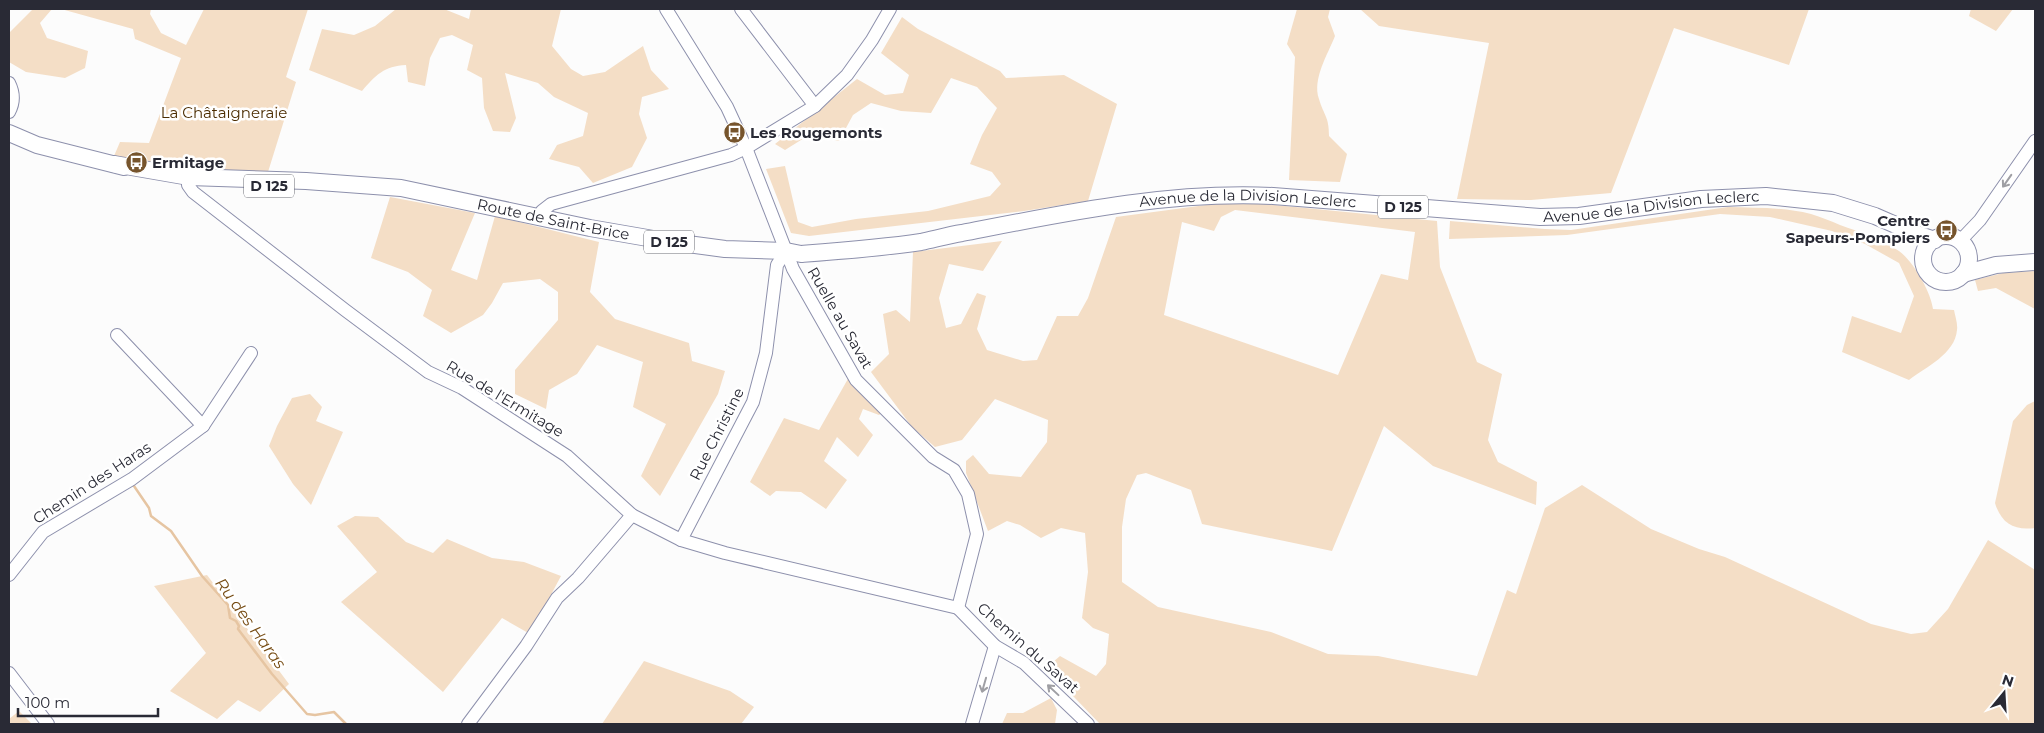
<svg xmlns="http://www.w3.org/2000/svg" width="2044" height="733" viewBox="0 0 2044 733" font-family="Montserrat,sans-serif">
  <rect width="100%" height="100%" fill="#fcfcfc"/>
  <g fill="#f4dec6" fill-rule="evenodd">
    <polygon points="33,9 52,9 40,23 47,38 88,51 85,68 65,78 26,72 9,62 9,33"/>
    <polygon points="61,9 151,9 150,14 161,33 186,45 204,9 308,9 286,77 296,82 268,172 203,172 114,156 120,142 149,143 181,58 135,39 133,29"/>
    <path d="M396,9H444L469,19L471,9H561L552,46L571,69L583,76L605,72L643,46L651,70L669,89L642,97L639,114L647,138L632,167L593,183L579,167L549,159L557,145L583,136L588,113L554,97L538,83L505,73L516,118L510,132L493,131L484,108L482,78L467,70L473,45L452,35L440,38L430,58L425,86L408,82L406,65C384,66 376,75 362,91L309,70L322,29L354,35L375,26Z"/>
    <path d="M1297,9H1330L1328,17L1335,36C1328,54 1312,79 1319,99C1324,116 1329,116 1329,136L1347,154L1340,182L1289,180L1295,57L1287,44Z"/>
    <polygon points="1360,9 1809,9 1789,65 1674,28 1611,193 1531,200 1457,199 1489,43 1379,26"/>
    <polygon points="1971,9 2013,9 1996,31 1969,16"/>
    <polygon points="902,17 918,29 1000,71 1006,78 1064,75 1117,104 1088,201 1024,211 809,236 791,233 766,169 785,166 798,222 812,227 856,219 928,211 990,196 1001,184 992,172 970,164 982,135 997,108 977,87 951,78 931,113 901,111 871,103 853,115 839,141 809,135 785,150 775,144 857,79 885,95 903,93 909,75 881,53"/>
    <polygon points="390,197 475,213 451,270 477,280 495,216 599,242 590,292 615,319 689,343 692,361 725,371 718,394 660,496 641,476 666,424 633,407 643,362 597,345 577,374 549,390 546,409 515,394 515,370 558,320 558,292 540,279 503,283 492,303 483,315 451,333 423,316 432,290 408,272 371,258"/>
    <path d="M1236,201L1437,221L1440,267L1477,362L1502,374L1488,440L1498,462L1537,482L1536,505L1433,466L1384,426L1332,551L1202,524L1191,490L1146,473L1137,475L1126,499L1122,527V582L1158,607L1271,632L1328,654L1378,656L1477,676L1507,590L1516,594L1545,508L1582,485L1651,529L1699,549L1725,557L1871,624L1911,634L1927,632L1948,609L1988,540L2035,570V724H1100L1046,668L1060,656L1096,676L1106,664L1109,634L1093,628L1082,618L1088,572L1085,533L1061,528L1041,538L1020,525L1007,521L988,531L966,473V461L973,455L989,474L1021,477L1047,442L1048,420L995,399L962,440L935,447L912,427L871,372L889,354L883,314L896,310L910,322L913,252L1002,241L983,271L949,264L939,298L946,328L961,324L977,293L986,296L977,329L987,350L1023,361L1037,360L1057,316H1078L1088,298L1116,217ZM1235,210L1415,232L1408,280L1381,274L1338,375L1164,315L1182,222L1214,231L1221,217Z"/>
    <path d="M1728,207C1756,208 1784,207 1811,214C1821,217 1831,221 1840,225C1860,232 1881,239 1899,251C1913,261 1931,292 1933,309L1954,310C1955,316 1958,324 1957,330C1955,354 1926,367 1909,380L1842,352L1852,316L1901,333L1914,296L1899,263L1865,244L1832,231L1770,217L1720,214L1567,235L1449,239L1450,221L1545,229L1571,230Z"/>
    <polygon points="2035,271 2035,309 1996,288 1978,291 1975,280 2003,273"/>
    <polygon points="849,377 883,412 879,415 863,409 859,419 873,435 858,457 837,437 824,461 847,480 826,509 801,492 776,491 770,496 750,482 784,418 819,430"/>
    <polygon points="310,394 322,407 316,421 343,432 311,505 293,484 269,446 277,426 292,398"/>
    <path d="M2035,401V528C2014,531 2001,523 1995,503L2013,421L2027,405Z"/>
    <polygon points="355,516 378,517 406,542 433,553 447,539 492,558 524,562 561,576 530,634 502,618 443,692 341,602 377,572 337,526"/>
    <polygon points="207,575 289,684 260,712 238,700 217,719 170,691 206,653 154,586"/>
    <polygon points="644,661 730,691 754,707 741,724 602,724"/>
    <polygon points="1051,698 1057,710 1055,724 1002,724 1007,713 1023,713"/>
    <polygon points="19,711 32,724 9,724 9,719"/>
  </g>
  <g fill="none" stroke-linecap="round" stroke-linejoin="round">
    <polyline stroke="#e6c5a2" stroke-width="2.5" points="134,486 149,508 151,516 171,531 202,576 228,605 230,618 236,621 239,626 238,629 272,674 307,714 315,715 334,712 346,724"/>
    <defs>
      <g id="minor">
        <polyline points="666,9 727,107 746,148 793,269 856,380 933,457 954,470 968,494 977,534 958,608"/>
        <polyline points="741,9 815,106"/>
        <path d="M9,83C14,93 14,103 9,112"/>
        <polyline points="189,177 188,185 193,192 345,310 428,372 462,388 567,456 632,515 681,540 725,553 958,608"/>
        <polyline points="539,217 542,211 551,204 731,155 746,148 815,106 847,75 872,40 890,9"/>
        <polyline points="1960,241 1980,220 2035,141"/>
        <polyline points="117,335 203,426"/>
        <polyline points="681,540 753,402 766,353 777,265 786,251"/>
        <polyline points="9,575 43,532 132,479 203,426 251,353"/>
        <polyline points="958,608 995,646 1024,663 1088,724"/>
        <polyline points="9,673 48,724"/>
        <polyline points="468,724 526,646 557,598 578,578 632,515"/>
        <polyline points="972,724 995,646"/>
      </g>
      <g id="major">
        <polyline points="9,133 37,145 124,167"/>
        <path id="s1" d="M114,164L189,177L306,181L401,188L590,228L665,241L725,249L786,251L801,254C841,251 882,248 921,242C935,239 949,235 962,233C1065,213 1168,191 1273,196L1540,217L1579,216L1701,199L1766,196L1833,203L1875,216L1914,233L1935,240"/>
        <circle cx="1946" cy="259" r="23"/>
        <polyline points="1963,274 1996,265 2035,262"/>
      </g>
    </defs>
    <use href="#minor" stroke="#8d90ac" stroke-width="14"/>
    <use href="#major" stroke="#8d90ac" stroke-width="18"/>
    <use href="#minor" stroke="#fff" stroke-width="12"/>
    <use href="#major" stroke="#fff" stroke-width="16"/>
  </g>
  <defs><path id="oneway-shaft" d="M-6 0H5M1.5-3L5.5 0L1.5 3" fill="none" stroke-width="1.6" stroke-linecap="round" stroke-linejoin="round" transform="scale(1.25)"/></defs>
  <g stroke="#9f9fa4">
    <use href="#oneway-shaft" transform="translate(2007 181) rotate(125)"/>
    <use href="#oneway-shaft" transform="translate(984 685) rotate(106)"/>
    <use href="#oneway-shaft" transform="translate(1053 690) rotate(-137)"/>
  </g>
  <defs>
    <symbol id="bus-disc" viewBox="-11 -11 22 22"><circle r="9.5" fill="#76542c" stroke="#fff"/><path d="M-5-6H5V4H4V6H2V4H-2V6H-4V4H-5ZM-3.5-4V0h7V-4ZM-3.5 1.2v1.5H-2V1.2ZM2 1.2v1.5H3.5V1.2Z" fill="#fff"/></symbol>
  </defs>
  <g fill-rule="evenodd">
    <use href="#bus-disc" x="722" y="120" width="25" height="25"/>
    <use href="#bus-disc" x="124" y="150" width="25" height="25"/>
    <use href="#bus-disc" x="1934" y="218" width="25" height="25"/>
  </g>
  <g text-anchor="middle" stroke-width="5" stroke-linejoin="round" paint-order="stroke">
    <g fill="#fff" stroke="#696a72" stroke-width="1">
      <rect x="244" y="174.5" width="50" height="23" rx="4"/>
      <rect x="1378" y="195.5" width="50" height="23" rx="4"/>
      <rect x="644" y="230.5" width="50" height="23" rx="4"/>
    </g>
    <g font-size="14" font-weight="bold" fill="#292a35">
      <text x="269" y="191">D 125</text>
      <text x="1403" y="212">D 125</text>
      <text x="669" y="247">D 125</text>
    </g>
    <g font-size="15" fill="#4b2c00" stroke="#fff">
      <text x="224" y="118">La Châtaigneraie</text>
    </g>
    <g font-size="15" font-weight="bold" fill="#292a35" stroke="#fff" text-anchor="start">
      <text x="750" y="138">Les Rougemonts</text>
      <text x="152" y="168">Ermitage</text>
      <text x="1930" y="226" text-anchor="end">Centre<tspan x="1930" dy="17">Sapeurs-Pompiers</tspan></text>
    </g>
    <g font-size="15" fill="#292a35" stroke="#fff">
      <text dy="5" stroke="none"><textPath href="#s1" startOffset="1146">Avenue de la Division Leclerc</textPath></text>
      <text dy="5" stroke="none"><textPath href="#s1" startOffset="1551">Avenue de la Division Leclerc</textPath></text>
      <text dy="5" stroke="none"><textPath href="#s1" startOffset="444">Route de Saint-Brice</textPath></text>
      <text transform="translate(840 318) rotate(60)" y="5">Ruelle au Savat</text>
      <text transform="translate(505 399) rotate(31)" y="5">Rue de l'Ermitage</text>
      <text transform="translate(717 434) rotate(-63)" y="5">Rue Christine</text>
      <text transform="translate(92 483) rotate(-33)" y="5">Chemin des Haras</text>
      <text transform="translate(1028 648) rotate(41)" y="5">Chemin du Savat</text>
    </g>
    <g font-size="16" font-style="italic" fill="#754a11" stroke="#fff">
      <text transform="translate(251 623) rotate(54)" y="6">Ru des Haras</text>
    </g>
  </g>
  <rect width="2044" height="733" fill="none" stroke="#292a35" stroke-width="20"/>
  <g transform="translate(2004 693) rotate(18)" stroke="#ffffff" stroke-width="4" paint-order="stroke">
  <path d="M0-4L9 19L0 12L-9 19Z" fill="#292a35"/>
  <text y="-8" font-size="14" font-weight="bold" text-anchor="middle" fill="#292a35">N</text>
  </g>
  <path d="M18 708v8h140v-8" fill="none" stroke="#292a35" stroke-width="2.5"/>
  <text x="25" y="708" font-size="15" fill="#292a35" stroke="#ffffff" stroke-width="4" paint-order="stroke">100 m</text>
</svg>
